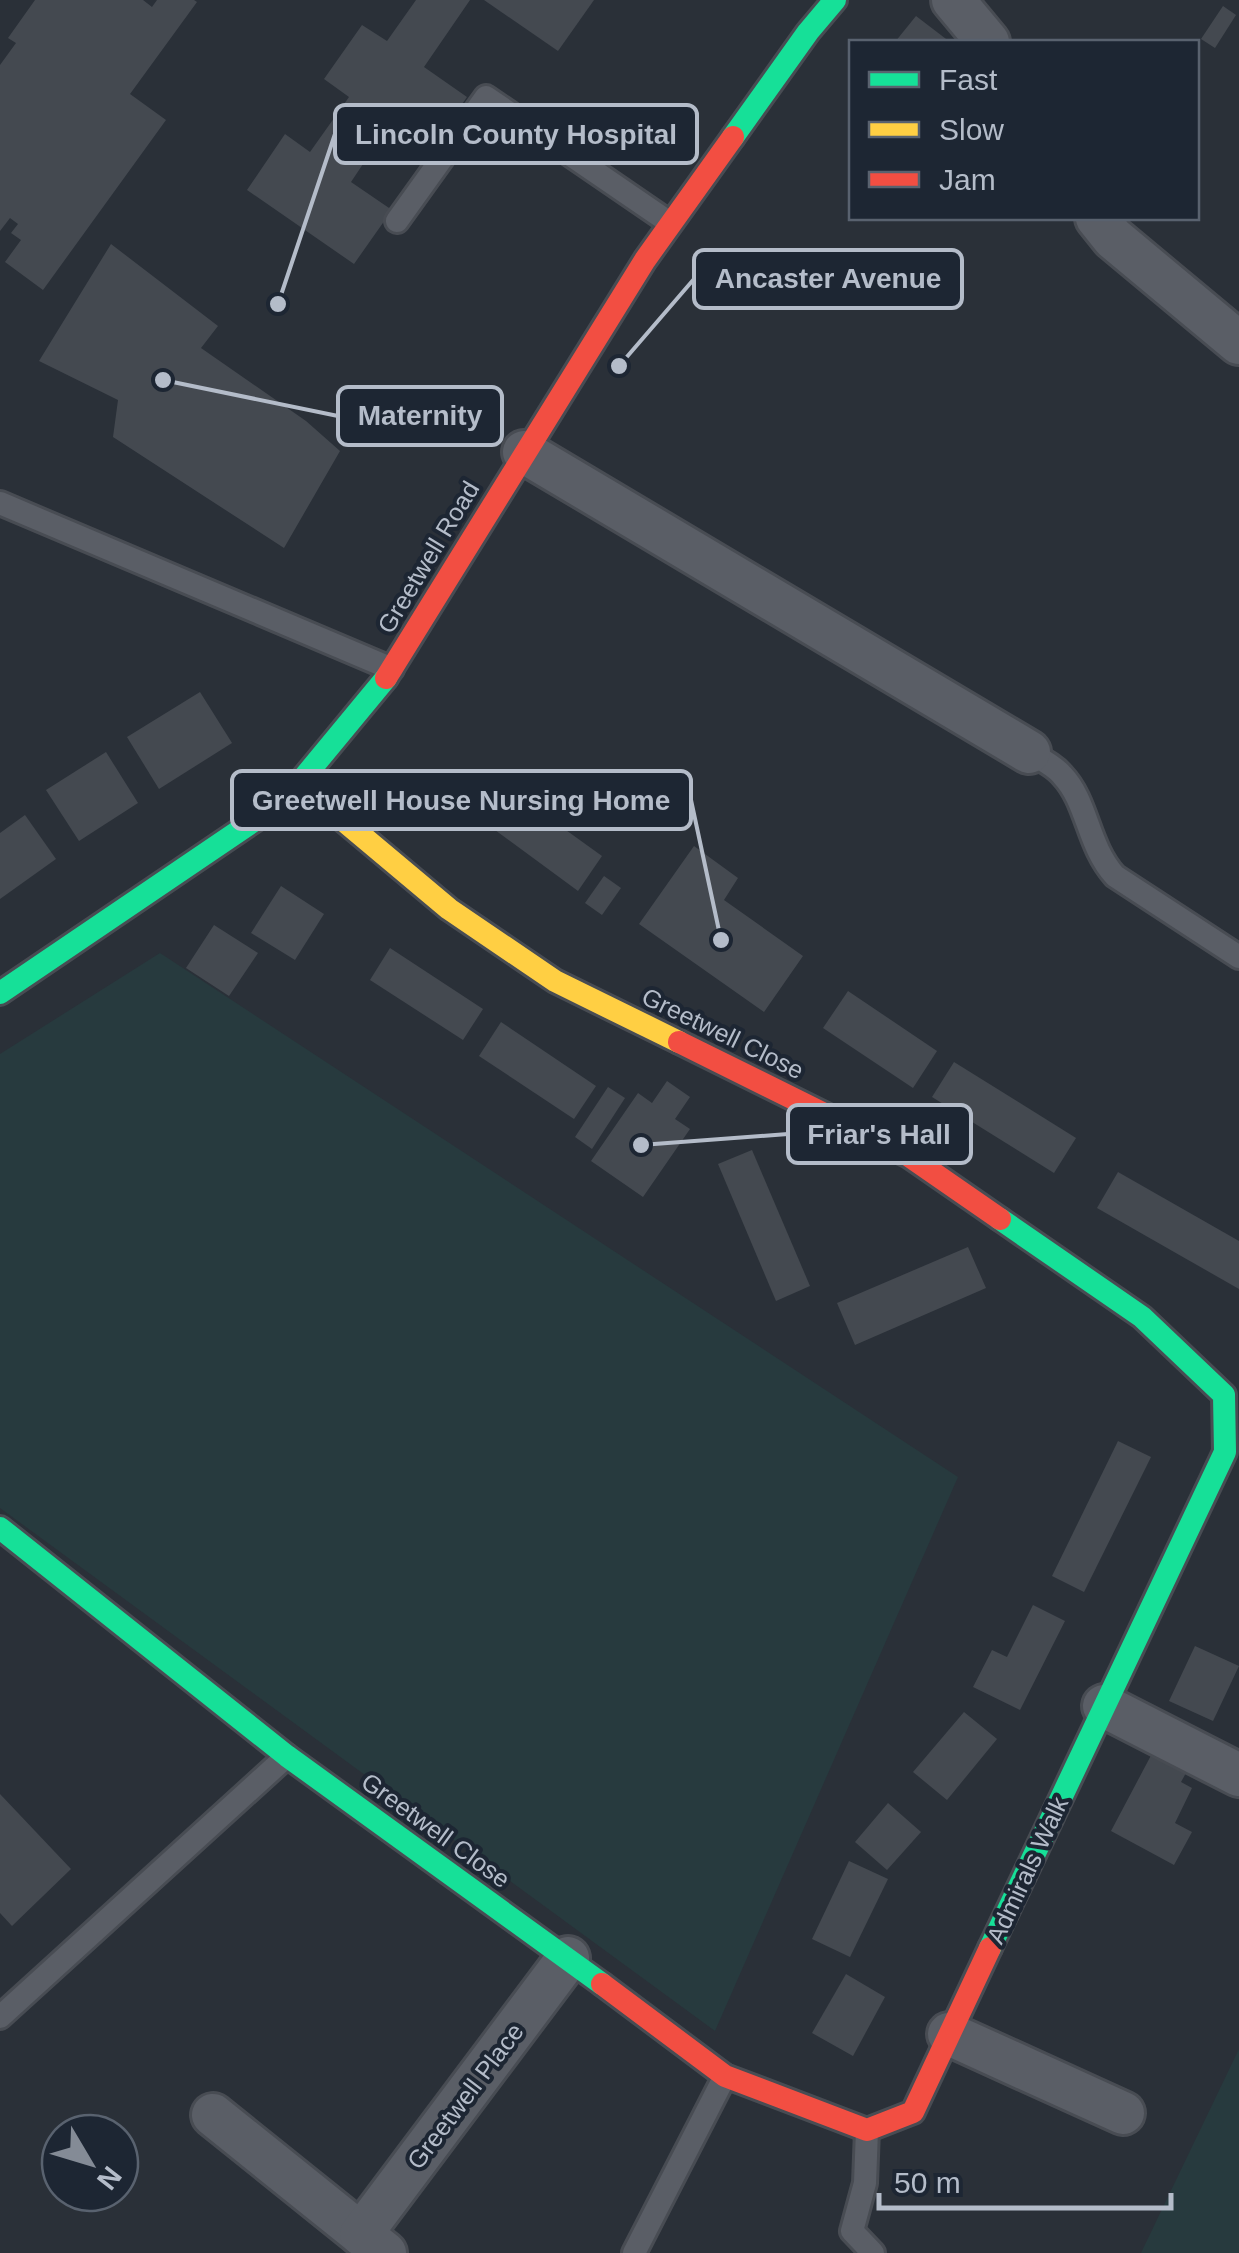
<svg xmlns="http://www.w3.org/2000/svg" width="1239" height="2253" viewBox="0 0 1239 2253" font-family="Helvetica,sans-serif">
  <rect width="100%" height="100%" fill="#2a3038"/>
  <g fill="#273a3e">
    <polygon points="160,953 958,1477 715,2031 0,1508 0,1054"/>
    <polygon points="1239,2049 1239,2253 1141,2253"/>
  </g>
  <g fill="#444950">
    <polygon points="35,0 143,0 152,7 157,0 194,0 197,2 130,94 166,120 43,290 5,262 21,240 11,233 18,224 10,218 0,231 0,65 16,43 8,38"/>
    <polygon points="416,0 470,0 424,67 467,97 431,149 391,122 351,182 392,210 354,264 247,190 285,134 310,152 349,97 324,79 362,25 387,41"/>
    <polygon points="484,0 594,0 558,51"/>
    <polygon points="1223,6 1236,15 1215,48 1201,39"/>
    <polygon points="916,16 950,42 895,42"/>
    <polygon points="111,244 218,326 201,348 306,421 340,451 284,548 113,437 118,400 39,361"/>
    <polygon points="200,692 232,743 159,789 127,737"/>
    <polygon points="106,752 138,803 79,841 46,790"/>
    <polygon points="520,797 602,856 578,891 495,830"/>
    <polygon points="25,815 56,859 0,899 0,833"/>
    <polygon points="694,846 738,878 724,900 803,956 764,1012 639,924"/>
    <polygon points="604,876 621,888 602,915 585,903"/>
    <polygon points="281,886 324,914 295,960 251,933"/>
    <polygon points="214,925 258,953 229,996 186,968"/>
    <polygon points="390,948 483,1009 463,1040 370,980"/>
    <polygon points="848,991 937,1051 913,1088 823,1028"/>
    <polygon points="501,1022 596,1086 574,1119 479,1056"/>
    <polygon points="954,1062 1076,1138 1054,1173 932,1097"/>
    <polygon points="667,1081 690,1097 675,1119 690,1129 643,1197 591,1161 638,1093 652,1103"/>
    <polygon points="608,1087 625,1098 592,1149 575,1137"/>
    <polygon points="752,1150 810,1286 776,1301 718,1164"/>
    <polygon points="1118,1172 1239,1241 1239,1289 1097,1208"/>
    <polygon points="968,1247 986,1288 855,1345 837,1303"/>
    <polygon points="1118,1441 1151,1457 1084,1592 1052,1576"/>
    <polygon points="1033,1605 1065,1621 1020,1710 973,1687 992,1650 1007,1657"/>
    <polygon points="1195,1646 1239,1666 1213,1721 1169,1701"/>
    <polygon points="964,1712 997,1739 947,1800 913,1772"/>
    <polygon points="1156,1746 1191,1764 1181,1782 1192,1788 1175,1823 1192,1832 1174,1865 1111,1831"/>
    <polygon points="0,1794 71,1869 12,1926 0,1913"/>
    <polygon points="888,1803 921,1832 887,1870 855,1842"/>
    <polygon points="849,1861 888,1879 850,1957 812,1939"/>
    <polygon points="846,1974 885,1997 853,2056 812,2033"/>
  </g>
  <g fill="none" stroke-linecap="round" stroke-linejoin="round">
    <defs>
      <g id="lane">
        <polyline points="397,221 486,97 670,223"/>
        <polyline points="0,503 392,669"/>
        <path d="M1029,752C1040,759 1054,765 1062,775C1088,802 1087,845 1115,876L1239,957"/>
        <polyline points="0,2017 287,1756"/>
        <polyline points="867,2130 865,2183 852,2231 873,2253"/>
        <polyline points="634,2253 725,2076"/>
      </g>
      <g id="street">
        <polyline points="953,0 988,42"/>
        <polyline points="1097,218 1113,238 1239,343"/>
        <polyline points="524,452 1029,752"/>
        <polyline points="1104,1706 1239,1775"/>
        <polyline points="949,2034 1123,2113"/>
        <polyline points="213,2115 361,2234"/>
        <polyline points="385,2253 361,2234 568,1958"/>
      </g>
      <g id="fast">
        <polyline points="733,137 808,32 835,0"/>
        <polyline points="0,993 286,799 386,678"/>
        <polyline points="0,1528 287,1756 602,1984"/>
        <polyline points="990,1948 1225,1452 1224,1395 1142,1317 1000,1219"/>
      </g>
      <polyline id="slow" points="300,784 449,909 555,981 679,1042"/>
      <g id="jam">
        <polyline points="386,678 645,260 733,137"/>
        <polyline points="679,1042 909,1156 1000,1219"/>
        <polyline points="602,1984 725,2076 867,2130 913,2112 990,1948"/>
      </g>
    </defs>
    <use href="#lane" stroke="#484c53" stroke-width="28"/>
    <use href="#street" stroke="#484c53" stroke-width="48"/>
    <use href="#fast" stroke="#484c53" stroke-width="28"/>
    <use href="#slow" stroke="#484c53" stroke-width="28"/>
    <use href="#jam" stroke="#484c53" stroke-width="28"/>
    <use href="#lane" stroke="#5a5e66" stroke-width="22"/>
    <use href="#street" stroke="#5a5e66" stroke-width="42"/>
    <use href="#fast" stroke="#16e098" stroke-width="22"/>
    <use href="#slow" stroke="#ffcf43" stroke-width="22"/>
    <use href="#jam" stroke="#f24e42" stroke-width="22"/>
  </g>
  <g text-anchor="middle" stroke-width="8" stroke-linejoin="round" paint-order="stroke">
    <g font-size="25" fill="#b4bcc9" stroke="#1d2633">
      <text transform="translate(428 557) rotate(-59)" y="9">Greetwell Road</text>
      <text transform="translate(723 1033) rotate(26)" y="9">Greetwell Close</text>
      <text transform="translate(436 1830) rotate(36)" y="9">Greetwell Close</text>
      <text transform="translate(1027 1870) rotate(-65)" y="9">Admirals Walk</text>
      <text transform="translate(465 2096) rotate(-53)" y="9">Greetwell Place</text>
    </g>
  </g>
  <path fill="none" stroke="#b4bcc9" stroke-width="4" d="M278 304L335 134M619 366L694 279M163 380L338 416M721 940L691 800M641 1145L788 1134"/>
  <g fill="#b4bcc9" stroke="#1d2633" stroke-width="4">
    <circle cx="278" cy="304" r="10"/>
    <circle cx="619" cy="366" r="10"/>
    <circle cx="163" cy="380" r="10"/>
    <circle cx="721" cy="940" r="10"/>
    <circle cx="641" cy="1145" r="10"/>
  </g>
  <g fill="#1d2633" stroke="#b4bcc9" stroke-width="4">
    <rect x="335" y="105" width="362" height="58" rx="10"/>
    <rect x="694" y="250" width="268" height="58" rx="10"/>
    <rect x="338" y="387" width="164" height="58" rx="10"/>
    <rect x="232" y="771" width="459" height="58" rx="10"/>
    <rect x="788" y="1105" width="183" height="58" rx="10"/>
  </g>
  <g font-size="28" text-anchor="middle" font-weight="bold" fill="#b4bcc9">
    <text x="516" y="144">Lincoln County Hospital</text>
    <text x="828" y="288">Ancaster Avenue</text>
    <text x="420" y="425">Maternity</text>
    <text x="461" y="810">Greetwell House Nursing Home</text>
    <text x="879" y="1144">Friar's Hall</text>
  </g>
  <rect x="849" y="40" width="350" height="180" fill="#1d2633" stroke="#59626f" stroke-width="2.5"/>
  <rect x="869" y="72" width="50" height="15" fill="#16e098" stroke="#59626f" stroke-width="2.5"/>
  <text x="939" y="90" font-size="30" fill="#b4bcc9">Fast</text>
  <rect x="869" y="122" width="50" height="15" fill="#ffcf43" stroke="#59626f" stroke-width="2.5"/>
  <text x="939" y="140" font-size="30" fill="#b4bcc9">Slow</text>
  <rect x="869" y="172" width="50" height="15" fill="#f24e42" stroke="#59626f" stroke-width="2.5"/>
  <text x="939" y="190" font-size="30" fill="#b4bcc9">Jam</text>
  <g transform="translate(90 2163) rotate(128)"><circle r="48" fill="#1d2633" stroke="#59626f" stroke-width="2.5"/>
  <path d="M0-8L18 38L0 25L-18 38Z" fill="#848b96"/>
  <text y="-15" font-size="28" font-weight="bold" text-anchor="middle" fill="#b4bcc9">N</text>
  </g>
  <path d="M879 2193v15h292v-15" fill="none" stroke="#b4bcc9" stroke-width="5"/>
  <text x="894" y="2193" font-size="30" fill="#b4bcc9" stroke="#1d2633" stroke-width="8" paint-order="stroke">50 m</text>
</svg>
